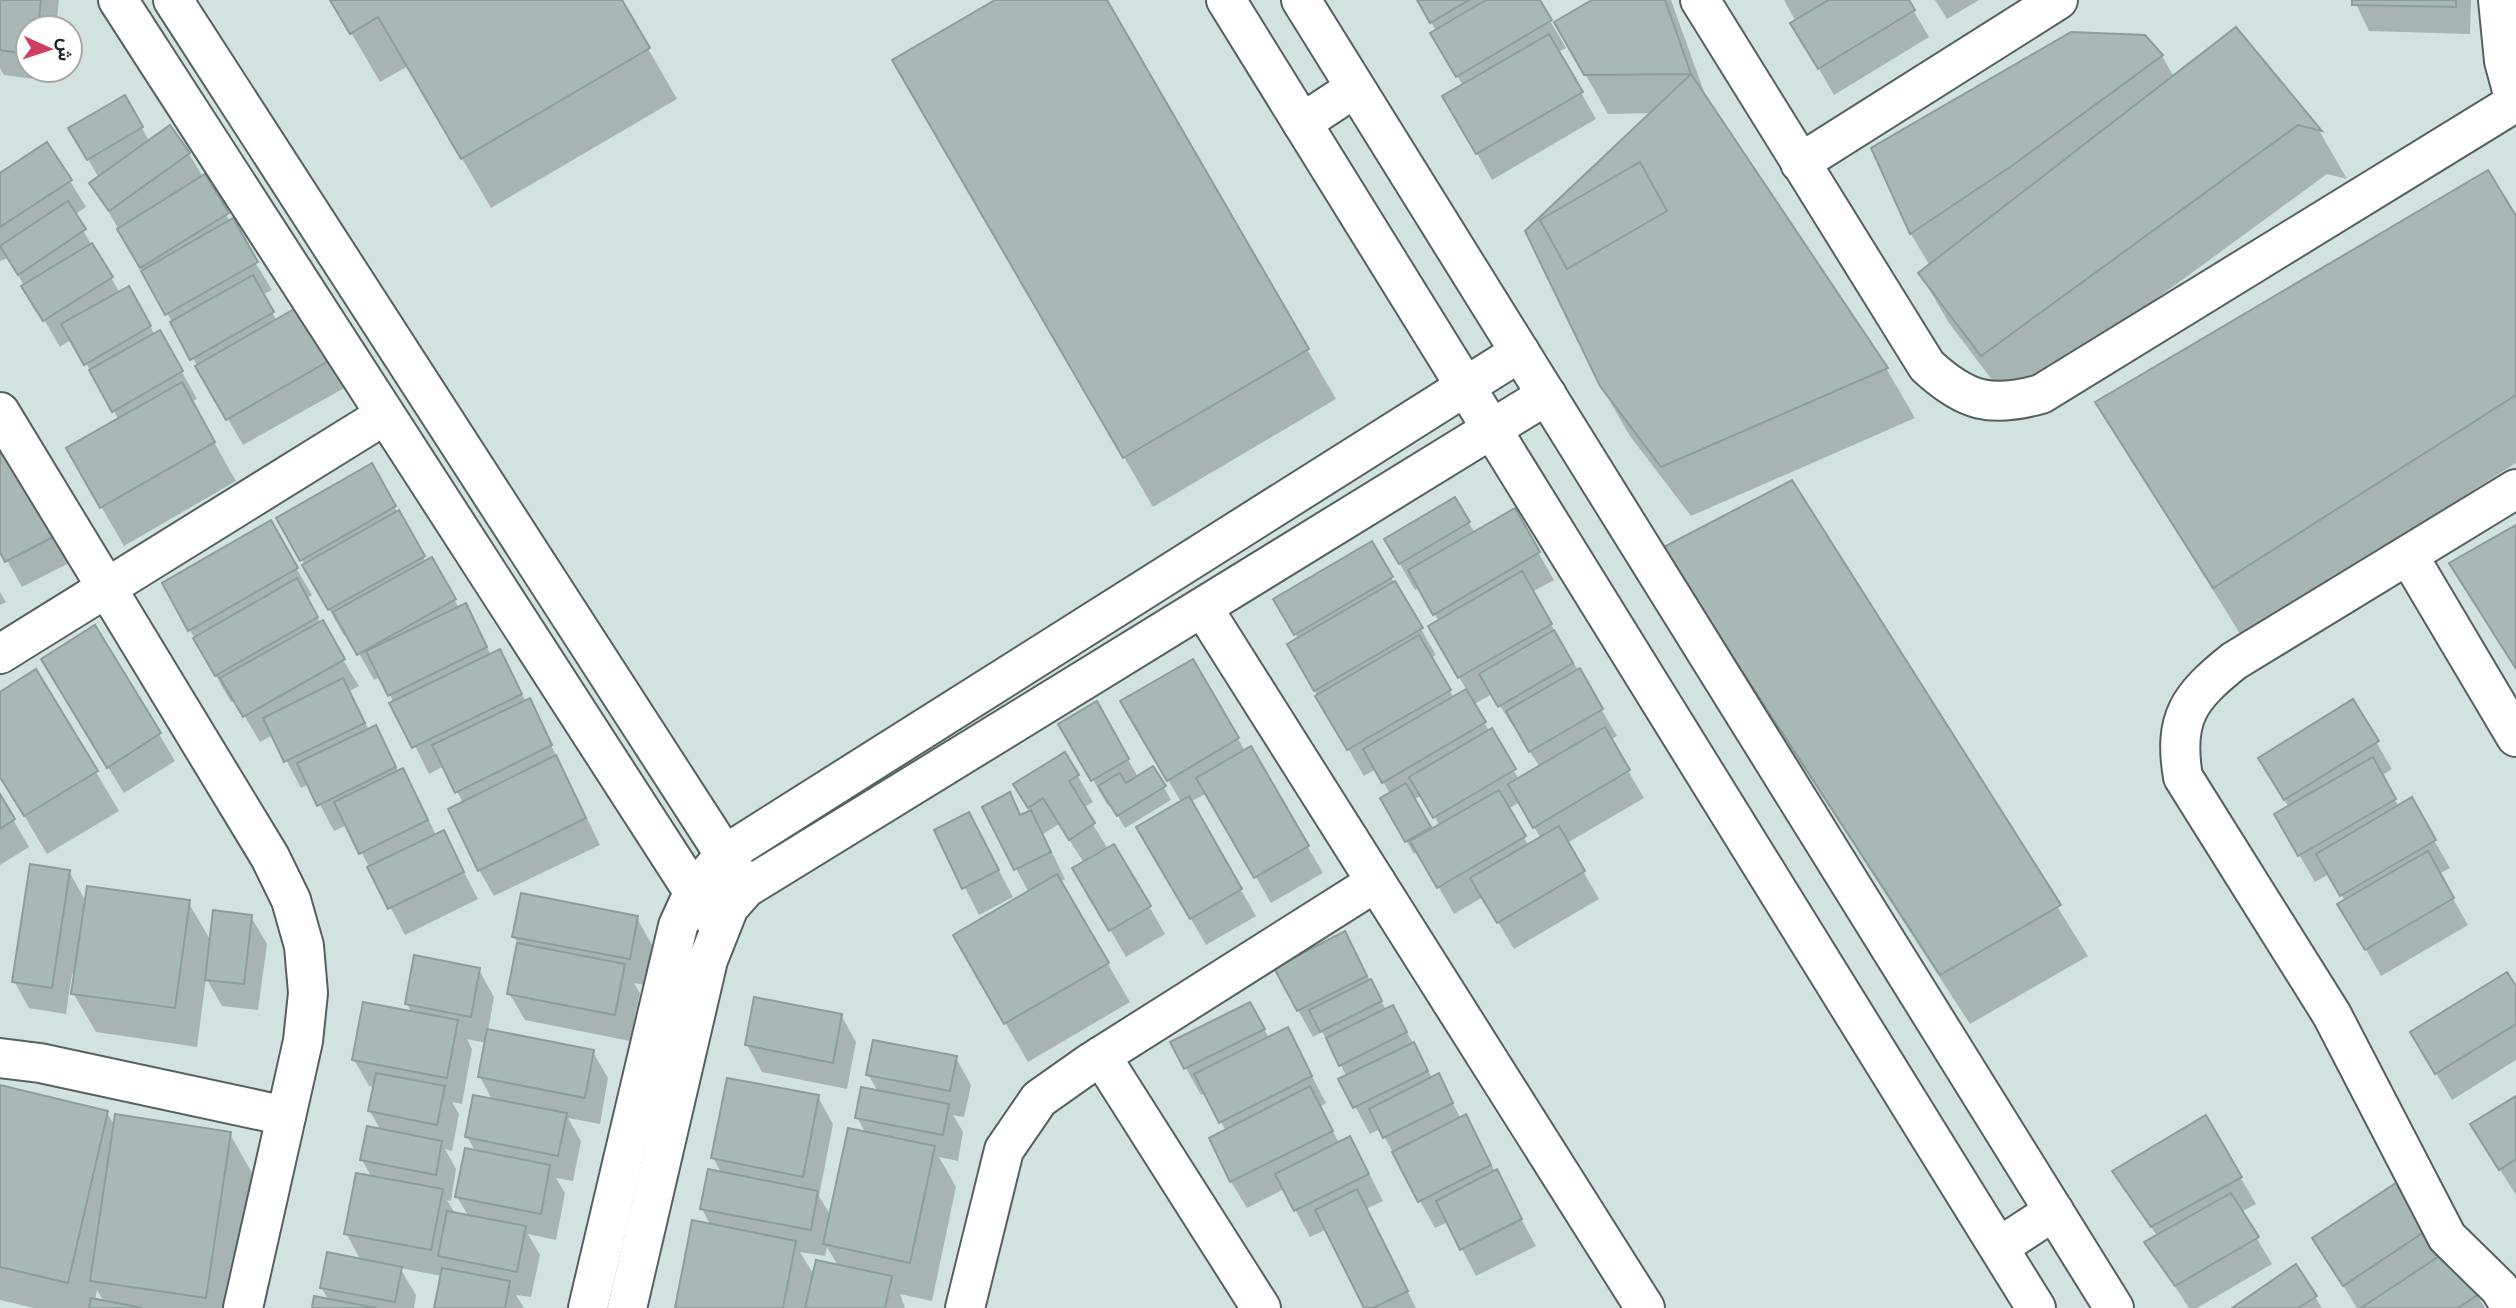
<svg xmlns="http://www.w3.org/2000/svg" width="2516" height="1308" viewBox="0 0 2516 1308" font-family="'Golos Text',Vazirmatn,sans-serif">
  <rect width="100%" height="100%" fill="#d2e2e1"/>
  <g fill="#0003" fill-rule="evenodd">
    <polygon points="0,0 59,0 56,28 28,28 28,70 51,70 50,81 4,75 0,68"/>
    <polygon points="332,0 620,0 677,99 491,208 408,66 380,82"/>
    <polygon points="999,0 1105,0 1336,399 1153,507 894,61"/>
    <polygon points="1419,0 1538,0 1566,48 1558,52 1596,119 1492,180 1445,97 1463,86 1432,33 1436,31"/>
    <polygon points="1595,0 1671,0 1708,103 1886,368 1915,418 1691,516 1630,436 1601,386 1652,113 1608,114 1556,23"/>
    <polygon points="1784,0 1907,0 1929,37 1834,95 1793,24 1796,22"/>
    <polygon points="1935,0 1979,0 1947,19"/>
    <polygon points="2354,0 2471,0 2470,34 2369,31"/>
    <polygon points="2236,30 2320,132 2347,179 2327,174 2011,405 1949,323 1920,274 1930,266 1911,234 1873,148 2144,37 2162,56 2174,77"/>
    <polygon points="124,98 150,142 189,154 272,290 262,295 277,321 301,307 346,387 243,445 92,183 99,178 70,129"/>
    <polygon points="0,175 70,181 86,207 74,215 120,293 129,288 155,335 160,333 197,399 191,402 236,481 124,546 68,449 119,420 72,339 60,347 8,258 0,261"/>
    <polygon points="2516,219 2516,463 2242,637 2097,402"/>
    <polygon points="371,466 426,562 431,559 459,608 465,605 491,655 499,651 526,702 529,700 600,845 494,896 479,870 463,803 444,766 429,774 381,677 374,680 348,634 344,636 279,518"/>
    <polygon points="22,471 69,563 22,587 0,548"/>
    <polygon points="1792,482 2088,956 1970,1024 1693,598"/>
    <path d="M1455,500L1475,533L1514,510L1554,580L1532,592L1617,736L1610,740L1644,798L1567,843L1599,899L1514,949L1483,897L1454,914L1418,851L1414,854L1382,799L1390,794L1376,769L1364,776L1318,697L1289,645L1299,640L1275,599L1371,543L1436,655L1431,658L1454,698L1467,691L1430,627L1439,622L1419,587L1415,590L1386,540ZM1492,694L1540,767L1519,779L1473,705ZM1422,795L1440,826L1431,831L1413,800ZM1520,802L1541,839L1529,846L1508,809Z"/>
    <polygon points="270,523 312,595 306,599 359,686 348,692 369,730 375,727 399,772 402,770 418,797 436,835 443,832 478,899 405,935 347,825 334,831 309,784 301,788 273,735 260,742 235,700 231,702 190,630"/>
    <polygon points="0,592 6,602 0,605"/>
    <polygon points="95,627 175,761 124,793 58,686"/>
    <polygon points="1192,661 1245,751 1250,748 1323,873 1271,903 1207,793 1190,802 1256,916 1206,945 1138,827 1181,802 1123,702"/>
    <polygon points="0,694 96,772 119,811 47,854 0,775"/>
    <polygon points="2352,701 2392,769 2381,776 2399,807 2411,800 2450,868 2439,874 2468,925 2381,976 2340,904 2345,901 2329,874 2315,882 2276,815 2289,808 2260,758"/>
    <polygon points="1096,704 1138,777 1153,768 1171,800 1125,828 1111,804 1108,806 1061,724"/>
    <polygon points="1065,754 1093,802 1083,808 1108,849 1114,846 1165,934 1126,957 1075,869 1084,863 1059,824 1043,834 1065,879 1060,882 1130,1002 1028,1062 955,936 1029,893 984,808 1009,795 1021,816 1031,812 1015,785"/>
    <polygon points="0,797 29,847 0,865"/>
    <polygon points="969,814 1013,897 979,915 936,831"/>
    <polygon points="69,871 86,902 188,902 211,941 251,917 267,944 258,1010 222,1006 206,978 197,1047 96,1032 73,993 76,974 72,974 66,1014 29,1008 14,981"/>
    <polygon points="637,918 652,945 645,985 634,983 640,993 630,1041 525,1020 509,993 518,944 514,936"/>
    <polygon points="1345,934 1386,1010 1393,1007 1432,1078 1438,1075 1461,1119 1465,1117 1536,1246 1476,1276 1448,1222 1435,1228 1380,1129 1370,1134 1341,1080 1347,1077 1329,1044 1322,1032 1313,1037 1298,1010"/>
    <path d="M479,970L494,997L488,1031L593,1052L608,1078L600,1124L568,1118L581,1141L573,1181L556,1178L565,1193L556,1240L528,1234L540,1255L531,1297L516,1295L524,1308H436L442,1276L400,1268L416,1295L414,1308H313L329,1301L321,1287L361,1261L346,1233L372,1178L362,1160L381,1131L370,1111L375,1087L369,1086L354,1060L412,1013L407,1004ZM467,1039L486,1043L480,1077L493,1101L467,1137L476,1152L457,1197L469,1217L456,1215L447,1200L451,1201L456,1169L445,1149L452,1151L459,1114L452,1102L462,1104L472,1049Z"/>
    <polygon points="2516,990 2516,1060 2452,1100 2412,1033"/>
    <polygon points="1250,1004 1269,1038 1287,1029 1326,1103 1320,1107 1339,1143 1349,1138 1365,1165 1383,1201 1366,1209 1416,1308 1366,1308 1327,1229 1310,1237 1284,1189 1247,1208 1231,1182 1211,1139 1226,1131 1205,1093 1201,1095 1172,1043"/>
    <polygon points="841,1015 856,1042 847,1089 762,1072 747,1045"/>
    <path d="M956,1058L971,1085L964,1117L953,1115L963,1132L958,1161L939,1157L956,1187L932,1301L900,1294L905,1308H676L711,1226L702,1209L722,1174L713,1158L818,1097L833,1124L819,1196L831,1216L866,1134L857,1117L878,1092L868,1074ZM827,1247L838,1266L814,1275L800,1252L825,1256Z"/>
    <path d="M0,1087L107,1113L115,1126L230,1134L252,1173L232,1308H34L0,1300ZM97,1290L104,1302L95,1301Z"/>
    <polygon points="2516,1098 2516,1195 2488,1151"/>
    <polygon points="2205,1117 2256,1204 2241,1212 2272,1264 2197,1308 2189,1308 2146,1242 2157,1236 2115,1171"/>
    <polygon points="2399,1183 2450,1251 2485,1308 2357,1308 2314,1239"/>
    <polygon points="2315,1297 2322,1308 2234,1308"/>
  </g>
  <g fill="#a8b8b7" stroke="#8d9d9c" stroke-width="2">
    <polygon points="0,0 41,0 38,28 28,28 28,54 0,50"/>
    <polygon points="330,0 622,0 650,48 461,159 378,17 350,34"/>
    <polygon points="995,0 1107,0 1309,349 1123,458 892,60"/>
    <polygon points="1417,0 1469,0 1430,23"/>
    <polygon points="1486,0 1540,0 1552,20 1456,77 1430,33"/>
    <polygon points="1592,0 1665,0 1691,74 1584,75 1554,22"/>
    <polygon points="1829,0 1909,0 1915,10 1818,69 1790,23"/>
    <polygon points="2352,0 2456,0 2456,7 2352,5"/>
    <polygon points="2236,27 2322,131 2298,125 1981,356 1918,273"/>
    <polygon points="2071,32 2145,35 2163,55 2013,165 1910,234 1871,148"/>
    <polygon points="1549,34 1583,92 1476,154 1442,96"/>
    <polygon points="1691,74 1888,368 1661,467 1600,386 1525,231"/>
    <polygon points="125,95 143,127 87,160 68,128"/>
    <polygon points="170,125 190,153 109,211 89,183"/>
    <polygon points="47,142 72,180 0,227 0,173"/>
    <polygon points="1640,162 1667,211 1567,269 1540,220"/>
    <polygon points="2488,170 2516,216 2516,395 2213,588 2095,402"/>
    <polygon points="205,174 229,213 140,268 117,229"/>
    <polygon points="68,201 86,229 18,275 0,246"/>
    <polygon points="233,218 258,262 165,315 141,271"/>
    <polygon points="92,243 113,277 43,321 21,286"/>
    <polygon points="253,275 274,312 190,360 170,322"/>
    <polygon points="129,286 151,326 84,365 61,324"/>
    <polygon points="301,305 332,359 226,420 195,366"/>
    <polygon points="160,330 183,371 112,412 89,370"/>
    <polygon points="182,382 215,442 100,508 66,448"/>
    <polygon points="0,445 55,536 5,562 0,552"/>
    <polygon points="372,463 396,506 300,561 276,518"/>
    <polygon points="1792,480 2061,905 1940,975 1662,548"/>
    <polygon points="1455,497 1470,522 1399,564 1384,539"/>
    <polygon points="1515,508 1540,552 1433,615 1408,570"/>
    <polygon points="399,510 425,556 328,610 302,565"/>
    <polygon points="271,520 298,568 188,631 162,583"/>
    <polygon points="2516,525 2516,669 2449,563"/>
    <polygon points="1372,541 1393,577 1294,635 1273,599"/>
    <polygon points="432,557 456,599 357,655 333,612"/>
    <polygon points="1522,571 1552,624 1458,678 1428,626"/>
    <polygon points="297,578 318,617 215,676 193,638"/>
    <polygon points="1395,581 1423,628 1314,691 1287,644"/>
    <polygon points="466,603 487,647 388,696 366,651"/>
    <polygon points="323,620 345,659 243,717 220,678"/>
    <polygon points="95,625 161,733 107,768 41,659"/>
    <polygon points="1554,630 1573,663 1498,707 1479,674"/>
    <polygon points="1419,635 1451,690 1347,750 1315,696"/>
    <polygon points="500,649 522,694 412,748 389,703"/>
    <polygon points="1193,659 1239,738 1167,781 1120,701"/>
    <polygon points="1580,668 1603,709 1529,752 1506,711"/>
    <polygon points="36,669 98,771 24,816 0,777 0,692"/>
    <polygon points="343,678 365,723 284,762 263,718"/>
    <polygon points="1466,689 1486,722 1382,783 1363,749"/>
    <polygon points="530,698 552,745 455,793 432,745"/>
    <polygon points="2353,699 2379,741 2284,800 2258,758"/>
    <polygon points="1097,701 1129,759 1091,781 1058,724"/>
    <polygon points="376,725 396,767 317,806 297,763"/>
    <polygon points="1605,727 1630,770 1533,828 1508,784"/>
    <polygon points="1492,728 1516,769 1433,818 1409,777"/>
    <polygon points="1251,746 1309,846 1254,878 1196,778"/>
    <polygon points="1065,752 1079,775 1069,781 1095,823 1069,840 1043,798 1028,808 1013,784"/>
    <polygon points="556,755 586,818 478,871 448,809"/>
    <polygon points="2373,757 2396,799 2298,856 2274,814"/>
    <polygon points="1153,766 1166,786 1117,816 1098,786 1120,773 1126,783"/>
    <polygon points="403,768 428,820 359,854 334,802"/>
    <polygon points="1406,783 1431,827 1405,842 1380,798"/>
    <polygon points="1499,790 1526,836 1437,888 1410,841"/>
    <polygon points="1010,792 1020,815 1031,810 1051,852 1014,870 982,807"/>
    <polygon points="0,794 15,819 0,829"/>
    <polygon points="1189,796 1242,889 1190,919 1136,827"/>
    <polygon points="2412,797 2436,840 2340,896 2316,854"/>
    <polygon points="969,812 999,870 962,889 934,830"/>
    <polygon points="1559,826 1585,871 1497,923 1470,878"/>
    <polygon points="444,830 464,872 388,909 367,867"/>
    <polygon points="1114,844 1151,906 1109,931 1072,868"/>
    <polygon points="2428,851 2454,898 2365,950 2337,904"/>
    <polygon points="30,864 70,870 52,988 12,982"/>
    <polygon points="1057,874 1109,963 1004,1024 953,935"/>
    <polygon points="87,886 190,900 175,1008 71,994"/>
    <polygon points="521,893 638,916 630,959 512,937"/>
    <polygon points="213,910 252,915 244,984 205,980"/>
    <polygon points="1345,931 1367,976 1297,1011 1274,968"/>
    <polygon points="517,943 625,964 615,1015 507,994"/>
    <polygon points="414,955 480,968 471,1017 405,1004"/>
    <polygon points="2507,972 2516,986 2516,1024 2435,1074 2410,1032"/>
    <polygon points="1371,979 1382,1001 1320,1032 1309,1010"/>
    <polygon points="754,997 842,1014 833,1063 745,1045"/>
    <polygon points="363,1002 458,1020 447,1078 352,1060"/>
    <polygon points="1250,1002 1265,1029 1184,1069 1170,1042"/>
    <polygon points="1393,1005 1407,1032 1339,1066 1326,1038"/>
    <polygon points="1288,1027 1312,1076 1219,1123 1194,1074"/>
    <polygon points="487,1029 594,1050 585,1098 478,1077"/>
    <polygon points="873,1040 957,1056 950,1091 866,1075"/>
    <polygon points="1414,1042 1428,1071 1353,1108 1338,1079"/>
    <polygon points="376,1073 445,1086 437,1125 368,1111"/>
    <polygon points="1439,1073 1453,1103 1383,1138 1369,1109"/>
    <polygon points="727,1078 819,1095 803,1177 711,1158"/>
    <polygon points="0,1085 108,1111 68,1283 0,1267"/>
    <polygon points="1310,1086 1333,1131 1230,1182 1209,1138"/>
    <polygon points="861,1087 949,1104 943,1135 855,1118"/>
    <polygon points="473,1095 567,1113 558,1156 465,1137"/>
    <polygon points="2516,1096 2516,1159 2499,1170 2470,1124"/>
    <polygon points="115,1114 231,1132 206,1298 90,1281"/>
    <polygon points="1466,1114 1491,1165 1418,1202 1392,1152"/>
    <polygon points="2206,1115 2242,1177 2151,1227 2112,1171"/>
    <polygon points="367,1126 442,1141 436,1175 360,1160"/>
    <polygon points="848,1128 935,1146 910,1263 823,1244"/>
    <polygon points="1350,1136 1369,1174 1294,1211 1275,1174"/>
    <polygon points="465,1148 550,1165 541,1214 455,1197"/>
    <polygon points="708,1169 818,1191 811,1230 700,1209"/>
    <polygon points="1497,1169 1522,1219 1460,1250 1436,1201"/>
    <polygon points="356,1173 443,1189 431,1250 344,1234"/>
    <polygon points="2399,1181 2430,1228 2343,1286 2312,1238"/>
    <polygon points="1357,1189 1408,1291 1373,1308 1364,1308 1315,1210"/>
    <polygon points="2231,1193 2259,1237 2175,1286 2144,1242"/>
    <polygon points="447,1211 526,1226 517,1272 438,1256"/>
    <polygon points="692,1220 796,1241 783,1308 675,1308"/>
    <polygon points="2450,1249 2479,1294 2458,1308 2361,1308"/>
    <polygon points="327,1252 402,1267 395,1302 320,1288"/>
    <polygon points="816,1260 892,1276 885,1308 805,1308"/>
    <polygon points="2296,1264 2317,1296 2298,1308 2232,1308"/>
    <polygon points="442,1268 510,1281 505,1308 434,1308"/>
    <polygon points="314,1296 376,1308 312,1308"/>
    <polygon points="91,1298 143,1308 89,1308"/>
  </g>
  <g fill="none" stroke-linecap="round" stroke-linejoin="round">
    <defs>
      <g id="minor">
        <polyline points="118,0 707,913"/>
        <polyline points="173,0 737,874"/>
        <polyline points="1226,0 2036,1308"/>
        <polyline points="1301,0 2114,1308"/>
        <path d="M1700,0L1927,366C1966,402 1991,408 2041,394L2516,102"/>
        <polyline points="2498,0 2504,61 2516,105"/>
        <polyline points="1302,123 1355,88"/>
        <polyline points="1800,163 2058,0"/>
        <polyline points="0,412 270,857 291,900 304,946 308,993 303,1041 243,1308"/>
        <polyline points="2408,555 2516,737"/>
        <polyline points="1203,608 1645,1308"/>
        <polyline points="0,654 385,415"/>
        <polyline points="1101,1056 1261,1308"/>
        <polyline points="0,1058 40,1063 286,1116"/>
        <polyline points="1999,1247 2054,1211"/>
        <polyline points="588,1308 678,926 693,893 724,855 1520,352"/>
        <polyline points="627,1308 708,960 729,907 746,888 1547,395"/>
        <polyline points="965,1308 1004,1150 1039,1099 1090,1063 1376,882"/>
        <path d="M2512,1308L2499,1288L2447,1237L2332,1015L2183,777C2173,718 2189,697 2234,661L2516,489"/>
      </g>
    </defs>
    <use href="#minor" stroke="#536261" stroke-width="42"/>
    <use href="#minor" stroke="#fff" stroke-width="38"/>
  </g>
  <g transform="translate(49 49) rotate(93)"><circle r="33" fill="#ffffff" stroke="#a6a9a9" stroke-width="2"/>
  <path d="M0-5L12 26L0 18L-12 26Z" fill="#cf3f5f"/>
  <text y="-10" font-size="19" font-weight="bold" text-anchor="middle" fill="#212727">ش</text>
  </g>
</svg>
